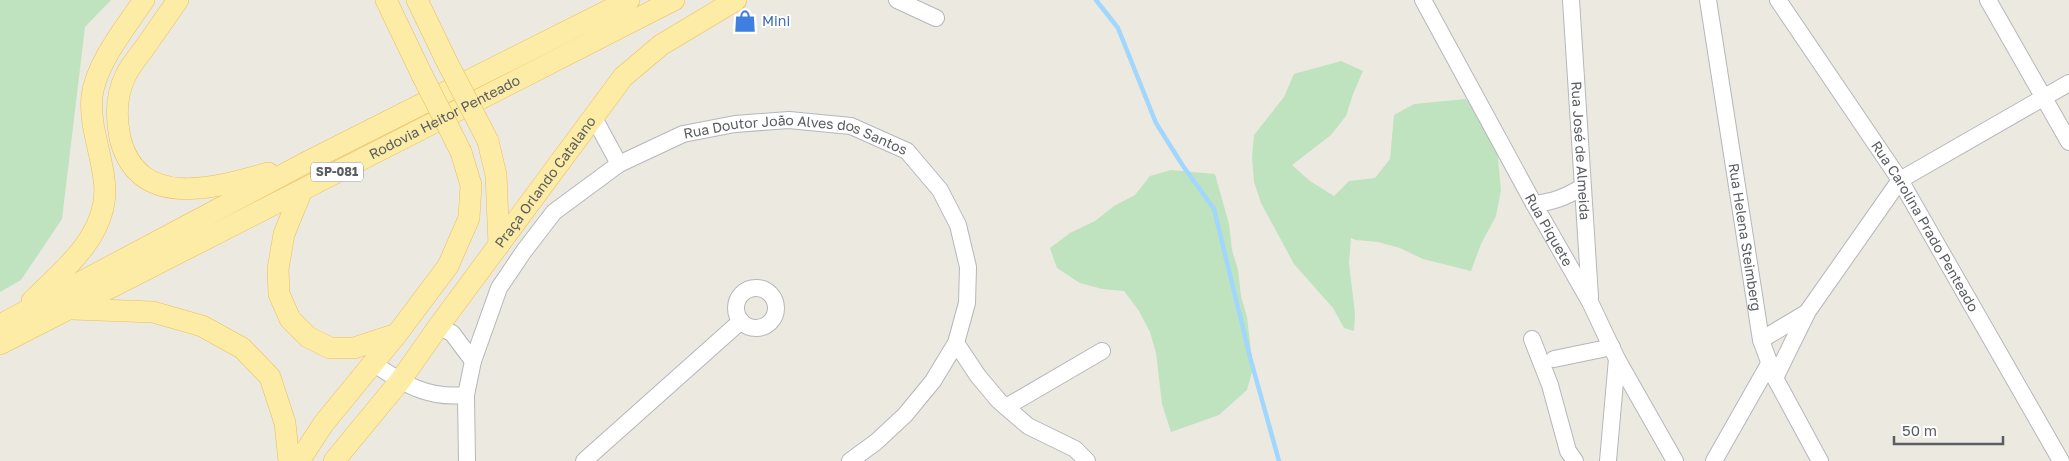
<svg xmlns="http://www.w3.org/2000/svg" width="2069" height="461" viewBox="0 0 2069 461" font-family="'Golos Text',sans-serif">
  <rect width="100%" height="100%" fill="#ece9e1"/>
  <g fill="#bfe3be">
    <polygon points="0,0 111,0 85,27 62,219 21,280 0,292"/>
    <polygon points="1341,61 1363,71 1353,94 1346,116 1331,135 1292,165 1310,181 1334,196 1349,181 1375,178 1390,159 1394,115 1414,104 1465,99 1489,114 1496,139 1501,190 1496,216 1481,244 1471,271 1423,259 1400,248 1378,242 1356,240 1351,238 1349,263 1355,314 1354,331 1344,328 1333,308 1294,264 1261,203 1254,182 1252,157 1254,135 1284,97 1294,74"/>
    <polygon points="1171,170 1215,174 1229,224 1232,250 1238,270 1241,296 1247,317 1253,368 1247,390 1219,415 1171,432 1162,404 1156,353 1150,332 1139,311 1124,291 1102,289 1080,283 1057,268 1050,248 1070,233 1095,221 1114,206 1135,195 1150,176"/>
  </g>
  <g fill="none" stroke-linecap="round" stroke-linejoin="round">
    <polyline stroke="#a1d7fc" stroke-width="4.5" points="1096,0 1118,28 1156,123 1183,166 1214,209 1250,357 1279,461"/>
    <defs>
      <g id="minor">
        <polyline points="897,0 936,18"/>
        <path id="s1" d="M1423,0L1534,204L1590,302L1617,359L1675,461"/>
        <path id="s2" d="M1571,0L1590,297"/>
        <path id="s3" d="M1708,0L1761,340L1775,378L1820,461"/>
        <path id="s4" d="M1778,0L1900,180L2061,461"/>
        <polyline points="1988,0 2069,142"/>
        <polyline points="593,116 619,164"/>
        <path d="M1534,204C1553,202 1566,197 1582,187"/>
        <circle cx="756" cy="308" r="20"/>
        <polyline points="438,327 452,333 473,361"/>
        <polyline points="1532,339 1550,385 1568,451 1575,461"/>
        <polyline points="1761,340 1806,313"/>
        <polyline points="956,343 978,376 999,401 1028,426 1075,449 1087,461"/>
        <polyline points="1554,359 1612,347"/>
        <path d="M373,363C403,384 428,399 466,395"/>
        <polyline points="1775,378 1808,311 1900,180 2069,83"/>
        <polyline points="1006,407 1102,351"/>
        <path id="s5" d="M467,461L466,395L473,361L499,288L524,251L554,212L619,164L683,134L735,124L789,120L851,126L907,151L940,190L958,225L968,267L967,303L956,343L933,381L905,415L876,442L850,461"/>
        <polyline points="584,461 741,321"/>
        <polyline points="1608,461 1617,359"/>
        <polyline points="1714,461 1769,364"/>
      </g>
      <g id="major">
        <path d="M178,0C166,17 155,33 143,50C137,58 130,66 126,75C116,94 116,118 120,138C138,211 216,188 268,173"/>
        <polyline points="386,0 422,75"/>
        <polyline points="417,0 446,60"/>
        <polyline points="488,141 496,175 499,245"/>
        <polyline points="302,190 284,234 278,269 279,294 290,319 308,337 330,348 354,348 397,334 448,266 469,218 471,185 461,152"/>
        <path d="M32,301C65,268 112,232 104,179C101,152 89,124 92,96C96,63 126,27 144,0"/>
        <polyline points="73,309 153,312 202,326 242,348 270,377 285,423 289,461"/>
        <polyline points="0,325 307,162 629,0"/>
        <path id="s6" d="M0,344L674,0"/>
        <polyline points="299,461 324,423 397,334"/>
        <path id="s7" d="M334,461L400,381L438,327L623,77L661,45L736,0"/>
      </g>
    </defs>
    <use href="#minor" stroke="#b4b7bb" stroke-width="18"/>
    <use href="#major" stroke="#ebbf5a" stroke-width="22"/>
    <use href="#minor" stroke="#fff" stroke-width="16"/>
    <use href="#major" stroke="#fceca6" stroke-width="21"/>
    <defs>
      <g id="major-bridge">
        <polyline points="446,60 488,141"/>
        <polyline points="422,75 461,152"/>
      </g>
    </defs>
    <use href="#major-bridge" stroke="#ebbf5a" stroke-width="22" stroke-linecap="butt"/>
    <use href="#major-bridge" stroke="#fceca6" stroke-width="21"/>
  </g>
  <defs>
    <symbol id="shop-bare" viewBox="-9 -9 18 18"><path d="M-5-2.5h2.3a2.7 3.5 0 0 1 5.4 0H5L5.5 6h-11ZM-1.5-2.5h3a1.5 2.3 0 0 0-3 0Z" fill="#3f7fe0" stroke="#fff" stroke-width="2.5" paint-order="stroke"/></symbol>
  </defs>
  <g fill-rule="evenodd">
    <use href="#shop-bare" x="729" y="5" width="32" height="32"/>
  </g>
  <g text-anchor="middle" stroke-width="4" stroke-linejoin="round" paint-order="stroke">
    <rect fill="#fff" stroke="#8c8e90" stroke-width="1" x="311" y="162.5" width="52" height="19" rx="4"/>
    <g font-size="12" font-weight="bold" fill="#5a5d61">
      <text x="337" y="176">SP-081</text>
    </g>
    <g font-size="14" fill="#366cbe" stroke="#fff" text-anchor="start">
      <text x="762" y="26">Mini</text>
    </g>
    <g font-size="14" fill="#5a5d61" stroke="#fff">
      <text dy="5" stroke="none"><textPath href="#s6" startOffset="499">Rodovia Heitor Penteado</textPath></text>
      <text dy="5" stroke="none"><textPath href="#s5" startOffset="539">Rua Doutor João Alves dos Santos</textPath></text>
      <text dy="5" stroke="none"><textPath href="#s2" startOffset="151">Rua José de Almeida</textPath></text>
      <text dy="5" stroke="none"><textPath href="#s7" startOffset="350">Praça Orlando Catalano</textPath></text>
      <text dy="5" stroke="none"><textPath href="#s4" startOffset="270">Rua Carolina Prado Penteado</textPath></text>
      <text dy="5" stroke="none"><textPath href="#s1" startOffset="262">Rua Piquete</textPath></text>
      <text dy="5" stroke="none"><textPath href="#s3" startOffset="240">Rua Helena Steimberg</textPath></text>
    </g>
  </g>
  <path d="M1894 436v8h109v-8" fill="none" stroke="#5a5d61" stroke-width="2.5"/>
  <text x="1902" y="436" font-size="15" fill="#5a5d61" stroke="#ffffff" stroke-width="4" paint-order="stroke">50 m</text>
</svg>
